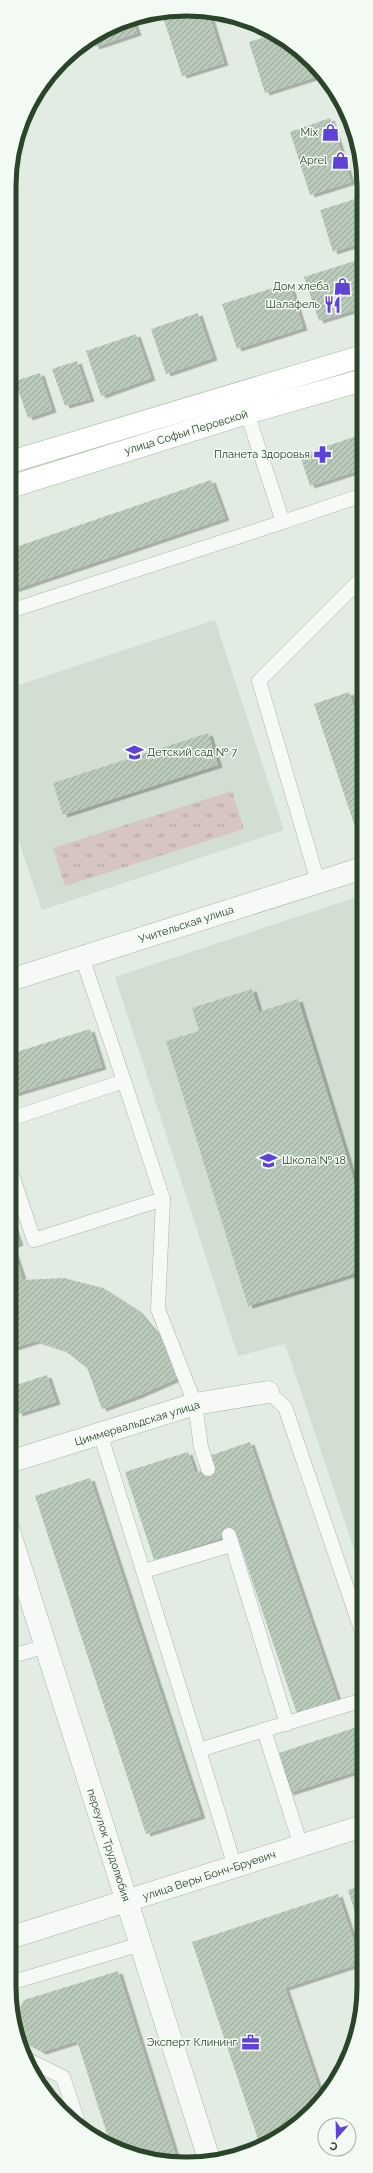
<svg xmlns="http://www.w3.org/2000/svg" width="373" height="2173" viewBox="0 0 373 2173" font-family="Raleway,sans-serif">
  <defs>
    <pattern id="grass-tufts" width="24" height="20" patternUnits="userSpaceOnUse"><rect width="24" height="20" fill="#d6c5c3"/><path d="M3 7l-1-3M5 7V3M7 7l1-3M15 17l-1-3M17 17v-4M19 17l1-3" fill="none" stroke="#aea29e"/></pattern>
    <pattern id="building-hatch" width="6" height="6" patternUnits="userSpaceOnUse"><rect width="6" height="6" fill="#bacaba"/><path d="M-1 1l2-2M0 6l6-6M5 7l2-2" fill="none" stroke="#97a697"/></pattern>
    <filter id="shadow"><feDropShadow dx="4.5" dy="2.5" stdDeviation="0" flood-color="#0004"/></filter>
  </defs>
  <rect width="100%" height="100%" fill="#e3ece3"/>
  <g fill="#d1ded1">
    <polygon points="215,620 284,830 42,910 10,815 10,688"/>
    <polygon points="363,895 363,1576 285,1344 238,1356 115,977"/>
  </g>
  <polygon fill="url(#grass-tufts)" points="232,791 244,829 65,886 53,848"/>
  <g fill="url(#building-hatch)" filter="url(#shadow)">
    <polygon points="208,11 224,63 182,76 162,14"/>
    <polygon points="132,19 137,33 95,47 92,39"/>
    <polygon points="275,34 312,61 319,76 265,93 249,42"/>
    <polygon points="330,118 351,182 310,195 290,132"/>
    <polygon points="355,199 364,228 364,242 333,252 320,210"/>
    <polygon points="364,258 364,307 319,321 304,277"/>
    <polygon points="289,283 303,328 237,349 222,304"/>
    <polygon points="198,313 213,358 166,374 151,329"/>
    <polygon points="136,334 151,378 101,396 86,351"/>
    <polygon points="77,361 90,399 65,406 52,369"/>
    <polygon points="40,373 52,410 28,418 15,381"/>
    <polygon points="363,434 363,469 310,486 300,455"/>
    <polygon points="211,480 225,518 10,591 10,549"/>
    <polygon points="349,692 363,736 363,824 355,827 314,704"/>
    <polygon points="208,733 218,765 63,815 53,783"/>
    <polygon points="252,989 259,1012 298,999 363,1210 363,1271 248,1306 166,1041 199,1031 192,1008"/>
    <polygon points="90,1029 102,1067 10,1095 10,1054"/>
    <polygon points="10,1216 19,1243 12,1246 23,1280 64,1278 103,1288 137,1310 163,1341 178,1378 137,1396 102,1409 87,1368 64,1350 36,1341 10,1349"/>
    <polygon points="47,1375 56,1402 18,1414 10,1387"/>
    <polygon points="250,1442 338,1701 297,1714 236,1533 154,1560 125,1472 188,1452 195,1473 213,1467 209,1456"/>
    <polygon points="90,1478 201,1816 146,1834 35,1496"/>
    <polygon points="363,1725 363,1769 289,1793 276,1754"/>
    <polygon points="363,1885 363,1934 362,1934 348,1890"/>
    <polygon points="338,1894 361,1963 285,1988 320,2092 327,2090 303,2120 260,2145 192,1942"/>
    <polygon points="118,1971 178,2163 111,2146 77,2041 42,2052 20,2040 15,2018 24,2000"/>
  </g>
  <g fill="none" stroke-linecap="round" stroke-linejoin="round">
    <defs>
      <g id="service">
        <polyline points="283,522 363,495"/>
        <polyline points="10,611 283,522 247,413"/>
        <polyline points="318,882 259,681 363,577"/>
        <polyline points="124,1081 163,1199"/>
        <polyline points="10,1119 124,1081 82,957"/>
        <polyline points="10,1169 34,1240 163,1199 158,1309 195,1404 201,1447 208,1469"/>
        <polyline points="268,1392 285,1407 363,1635"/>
        <polyline points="100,1433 199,1750"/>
        <polyline points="229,1535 287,1724"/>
        <polyline points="144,1571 231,1545"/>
        <polyline points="9,1657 46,1646"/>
        <polyline points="301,1846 264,1730 363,1700"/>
        <polyline points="235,1867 199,1750 264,1730"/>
        <polyline points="13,1982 141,1944"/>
        <polyline points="26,2059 63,2077 79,2125"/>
      </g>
      <g id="minor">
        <polyline points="10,980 363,868"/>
        <polyline points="9,1462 195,1404 268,1392"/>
        <polyline points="9,1531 209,2159"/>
        <polyline points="9,1938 363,1826"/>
      </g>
      <g id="primary">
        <polyline points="10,462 363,356"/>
        <polyline points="10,487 247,413 363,380"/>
      </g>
    </defs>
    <use href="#service" stroke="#a8b7a7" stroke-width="15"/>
    <use href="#minor" stroke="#a8b7a7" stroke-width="23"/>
    <use href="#primary" stroke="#a3b8a1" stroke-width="23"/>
    <use href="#service" stroke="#f6f9f6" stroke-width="14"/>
    <use href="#minor" stroke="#f6f9f6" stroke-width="22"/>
    <use href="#primary" stroke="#fff" stroke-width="22"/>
  </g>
  <defs>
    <symbol id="shop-bare" viewBox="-9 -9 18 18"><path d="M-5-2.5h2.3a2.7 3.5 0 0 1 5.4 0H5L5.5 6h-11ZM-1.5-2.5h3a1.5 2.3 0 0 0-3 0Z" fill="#5f43d6" stroke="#f3f9f3" stroke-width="2.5" paint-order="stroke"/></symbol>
    <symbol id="restaurant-bare" viewBox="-9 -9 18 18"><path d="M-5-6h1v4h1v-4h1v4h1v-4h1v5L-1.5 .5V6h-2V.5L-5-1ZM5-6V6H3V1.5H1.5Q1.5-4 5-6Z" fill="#5f43d6" stroke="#f3f9f3" stroke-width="2.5" paint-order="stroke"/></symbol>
    <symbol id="pharmacy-bare" viewBox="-9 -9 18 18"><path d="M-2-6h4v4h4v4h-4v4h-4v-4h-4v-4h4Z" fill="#5f43d6" stroke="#f3f9f3" stroke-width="2.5" paint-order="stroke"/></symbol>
    <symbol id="school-bare" viewBox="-9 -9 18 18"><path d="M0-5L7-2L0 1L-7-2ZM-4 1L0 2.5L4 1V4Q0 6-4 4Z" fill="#5f43d6" stroke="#f3f9f3" stroke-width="2.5" paint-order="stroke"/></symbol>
    <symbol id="office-bare" viewBox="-9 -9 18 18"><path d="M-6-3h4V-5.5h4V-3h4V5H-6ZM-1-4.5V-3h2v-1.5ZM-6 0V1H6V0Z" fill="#5f43d6" stroke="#f3f9f3" stroke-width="2.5" paint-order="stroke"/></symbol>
  </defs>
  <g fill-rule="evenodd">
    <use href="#shop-bare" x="318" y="120" width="25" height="25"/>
    <use href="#shop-bare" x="328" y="148" width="25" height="25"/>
    <use href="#shop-bare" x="330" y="274" width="25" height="25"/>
    <use href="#restaurant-bare" x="320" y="292" width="25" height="25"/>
    <use href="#pharmacy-bare" x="310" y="442" width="25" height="25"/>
    <use href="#school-bare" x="122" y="740" width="25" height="25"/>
    <use href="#school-bare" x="256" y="1148" width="25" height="25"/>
    <use href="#office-bare" x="238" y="2030" width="25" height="25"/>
  </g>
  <g text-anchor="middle" stroke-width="3" stroke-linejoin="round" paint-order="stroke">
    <g font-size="11" fill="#2a4529" stroke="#f3f9f3" text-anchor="end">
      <text x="318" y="136">Mix</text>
      <text x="327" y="164">Aprel</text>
      <text x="329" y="290">Дом хлеба</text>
      <text x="320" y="308">Шалафель</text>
      <text x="310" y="458">Планета Здоровья</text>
      <text x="147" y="756" text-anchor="start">Детский сад № 7</text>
      <text x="282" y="1164" text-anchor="start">Школа № 18</text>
      <text x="237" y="2046">Эксперт Клининг</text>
    </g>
    <g font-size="11" fill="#2a4529" stroke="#f3f9f3">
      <text transform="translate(186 432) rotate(-17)" y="4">улица Софьи Перовской</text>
      <text transform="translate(186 924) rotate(-18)" y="4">Учительская улица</text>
      <text transform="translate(137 1423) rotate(-17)" y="4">Циммервальдская улица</text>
      <text transform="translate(109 1845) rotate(72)" y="4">переулок Трудолюбия</text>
      <text transform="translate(209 1875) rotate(-18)" y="4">улица Веры Бонч-Бруевич</text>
    </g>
  </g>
  <path d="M0 0H373V2173H0ZM186 16H187A170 170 0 0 1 357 186V1987A170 170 0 0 1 187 2157H186A170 170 0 0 1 16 1987V186A170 170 0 0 1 186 16Z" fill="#f3f9f3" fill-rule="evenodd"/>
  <path fill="none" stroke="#2a4529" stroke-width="5" d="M186 16H187A170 170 0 0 1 357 186V1987A170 170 0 0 1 187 2157H186A170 170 0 0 1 16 1987V186A170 170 0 0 1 186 16Z"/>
  <g transform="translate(337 2137) rotate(200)"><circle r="19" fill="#f3f9f3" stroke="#a3b1a2"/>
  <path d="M0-3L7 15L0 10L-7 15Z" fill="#5f43d6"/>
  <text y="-6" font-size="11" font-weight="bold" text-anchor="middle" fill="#2a4529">С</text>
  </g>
</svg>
